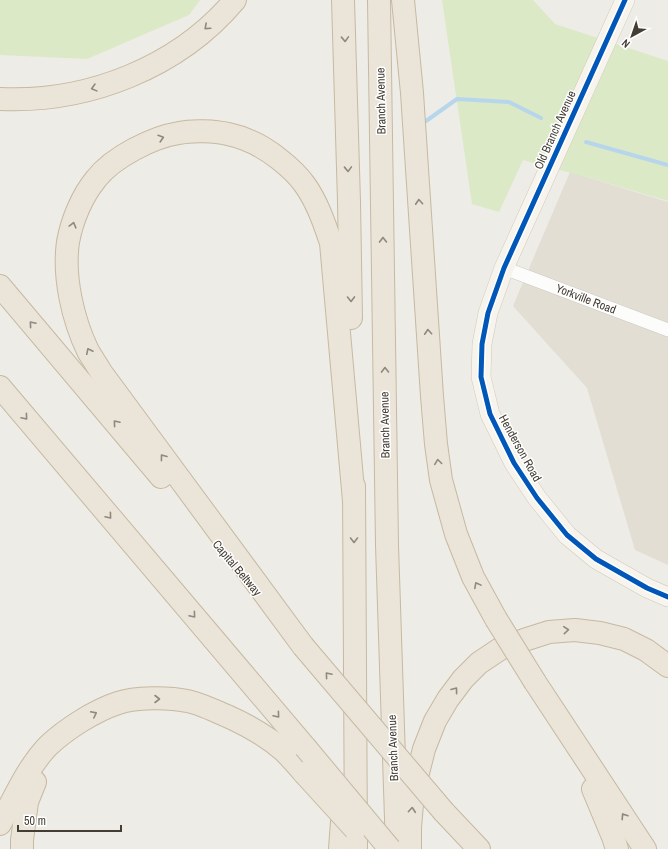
<svg xmlns="http://www.w3.org/2000/svg" width="668" height="849" viewBox="0 0 668 849" font-family="'Archivo Narrow',sans-serif">
  <rect width="100%" height="100%" fill="#eeece6"/>
  <polygon fill="#e2ded4" points="570,172 668,202 668,565 635,550 587,388 513,306"/>
  <g fill="#dbe9c6">
    <polygon points="0,0 200,0 189,15 87,59 0,55"/>
    <polygon points="442,0 533,0 555,24 668,61 668,201 597,180 523,160 499,212 472,204"/>
  </g>
  <g fill="none" stroke-linecap="round" stroke-linejoin="round">
    <g stroke="#b7d6ec" stroke-width="4">
      <polyline points="426,121 457,99 509,102 541,118"/>
      <polyline points="586,142 668,165"/>
    </g>
    <defs>
      <polyline id="street" points="504,268 668,330"/>
      <polyline id="secondary" points="625,0 504,268 488,313 482,344 481,377 490,414 514,463 537,498 567,535 596,559 647,588 668,597"/>
      <g id="highway">
        <polyline points="343,0 349,202 351,318"/>
        <polyline points="379,0 387,545 397,849"/>
        <polyline points="403,0 412,93 432,396 436,444 441,480 456,534 473,577 496,619"/>
        <path d="M0,99C87,103 178,68 235,0"/>
        <polyline points="0,286 161,477"/>
        <polyline points="0,387 305,747"/>
        <polyline points="354,486 356,849"/>
        <path d="M303,646L101,372C97,365 92,358 88,351C73,320 63,277 68,242C72,220 82,196 96,179C113,157 153,137 179,133C193,130 215,131 228,134C247,138 264,147 279,159C288,166 298,175 305,185C317,202 324,222 331,243L354,501"/>
        <polyline points="535,682 645,849"/>
        <polyline points="593,789 613,837 617,849"/>
        <polyline points="444,812 479,849"/>
        <path d="M0,824C15,797 27,768 48,746C66,729 94,711 118,703C135,697 169,697 187,701C199,703 215,711 227,716C247,725 267,736 284,751C291,758 298,766 304,773"/>
        <polyline points="410,848 410,827 413,793 424,749 435,721 448,699 463,679 479,663 500,649 524,640 549,632 575,630 600,633 624,639 646,650 668,666"/>
        <polyline points="22,849 22,840 27,802 35,782"/>
        <polyline points="340,849 343,808"/>
      </g>
    </defs>
    <use href="#street" stroke="#cbc8c2" stroke-width="14"/>
    <use href="#secondary" stroke="#cfcabf" stroke-width="20"/>
    <use href="#highway" stroke="#c6b9a2" stroke-width="24"/>
    <use href="#street" stroke="#fcfcfb" stroke-width="13"/>
    <use href="#secondary" stroke="#f6f4ed" stroke-width="19"/>
    <use href="#highway" stroke="#ebe4d8" stroke-width="22"/>
    <defs>
      <g id="highway-bridge">
        <polyline points="496,619 535,682"/>
        <polyline points="303,646 444,812"/>
        <polyline points="305,747 390,849"/>
        <polyline points="304,773 355,829"/>
      </g>
    </defs>
    <use href="#highway-bridge" stroke="#c6b9a2" stroke-width="24" stroke-linecap="butt"/>
    <use href="#highway-bridge" stroke="#ebe4d8" stroke-width="22"/>
    <defs>
      <polyline id="cycleway" points="625,0 504,268 488,313 482,344 481,377 490,414 514,463 537,498 567,535 596,559 647,588 668,597"/>
    </defs>
    <use href="#cycleway" stroke="#fff" stroke-width="8"/>
    <use href="#cycleway" stroke="#0057b8" stroke-width="5"/>
  </g>
  <defs><path id="oneway-chevron" d="M-2-3.5L2.5 0L-2 3.5" fill="none" stroke-width="1.6" stroke-linecap="round" stroke-linejoin="round"/></defs>
  <g stroke="#8f887e">
    <use href="#oneway-chevron" transform="translate(207 27) rotate(138)"/>
    <use href="#oneway-chevron" transform="translate(345 39) rotate(88)"/>
    <use href="#oneway-chevron" transform="translate(94 88) rotate(165)"/>
    <use href="#oneway-chevron" transform="translate(161 138) rotate(-17)"/>
    <use href="#oneway-chevron" transform="translate(348 169) rotate(88)"/>
    <use href="#oneway-chevron" transform="translate(419 202) rotate(-94)"/>
    <use href="#oneway-chevron" transform="translate(73 225) rotate(-75)"/>
    <use href="#oneway-chevron" transform="translate(383 240) rotate(-91)"/>
    <use href="#oneway-chevron" transform="translate(351 299) rotate(89)"/>
    <use href="#oneway-chevron" transform="translate(32 324) rotate(-130)"/>
    <use href="#oneway-chevron" transform="translate(428 332) rotate(-94)"/>
    <use href="#oneway-chevron" transform="translate(89 351) rotate(-116)"/>
    <use href="#oneway-chevron" transform="translate(385 370) rotate(-91)"/>
    <use href="#oneway-chevron" transform="translate(25 417) rotate(50)"/>
    <use href="#oneway-chevron" transform="translate(116 423) rotate(-130)"/>
    <use href="#oneway-chevron" transform="translate(163 457) rotate(-127)"/>
    <use href="#oneway-chevron" transform="translate(438 462) rotate(-98)"/>
    <use href="#oneway-chevron" transform="translate(109 516) rotate(50)"/>
    <use href="#oneway-chevron" transform="translate(354 540) rotate(90)"/>
    <use href="#oneway-chevron" transform="translate(477 585) rotate(-118)"/>
    <use href="#oneway-chevron" transform="translate(193 615) rotate(50)"/>
    <use href="#oneway-chevron" transform="translate(566 630) rotate(-5)"/>
    <use href="#oneway-chevron" transform="translate(328 675) rotate(-130)"/>
    <use href="#oneway-chevron" transform="translate(455 690) rotate(-53)"/>
    <use href="#oneway-chevron" transform="translate(157 699)"/>
    <use href="#oneway-chevron" transform="translate(94 714) rotate(-27)"/>
    <use href="#oneway-chevron" transform="translate(277 715) rotate(50)"/>
    <use href="#oneway-chevron" transform="translate(412 810) rotate(-85)"/>
    <use href="#oneway-chevron" transform="translate(624 816) rotate(-123)"/>
  </g>
  <g text-anchor="middle" stroke-width="3" stroke-linejoin="round" paint-order="stroke">
    <g font-size="12" fill="#433d34" stroke="#fff">
      <text transform="translate(381 101) rotate(-91)" y="4">Branch Avenue</text>
      <text transform="translate(555 130) rotate(-66)" y="4">Old Branch Avenue</text>
      <text transform="translate(586 299) rotate(21)" y="4">Yorkville Road</text>
      <text transform="translate(385 425) rotate(-91)" y="4">Branch Avenue</text>
      <text transform="translate(520 448) rotate(61)" y="4">Henderson Road</text>
      <text transform="translate(237 568) rotate(50)" y="4">Capital Beltway</text>
      <text transform="translate(393 748) rotate(-92)" y="4">Branch Avenue</text>
    </g>
  </g>
  <g transform="translate(632 36) rotate(220)" stroke="#ffffff" stroke-width="3" paint-order="stroke">
  <path d="M0-3L7 15L0 10L-7 15Z" fill="#433d34"/>
  <text y="-6" font-size="11" font-weight="bold" text-anchor="middle" fill="#433d34">N</text>
  </g>
  <path d="M18 825v6h103v-6" fill="none" stroke="#433d34" stroke-width="2"/>
  <text x="24" y="825" font-size="12" fill="#433d34" stroke="#ffffff" stroke-width="3" paint-order="stroke">50 m</text>
</svg>
